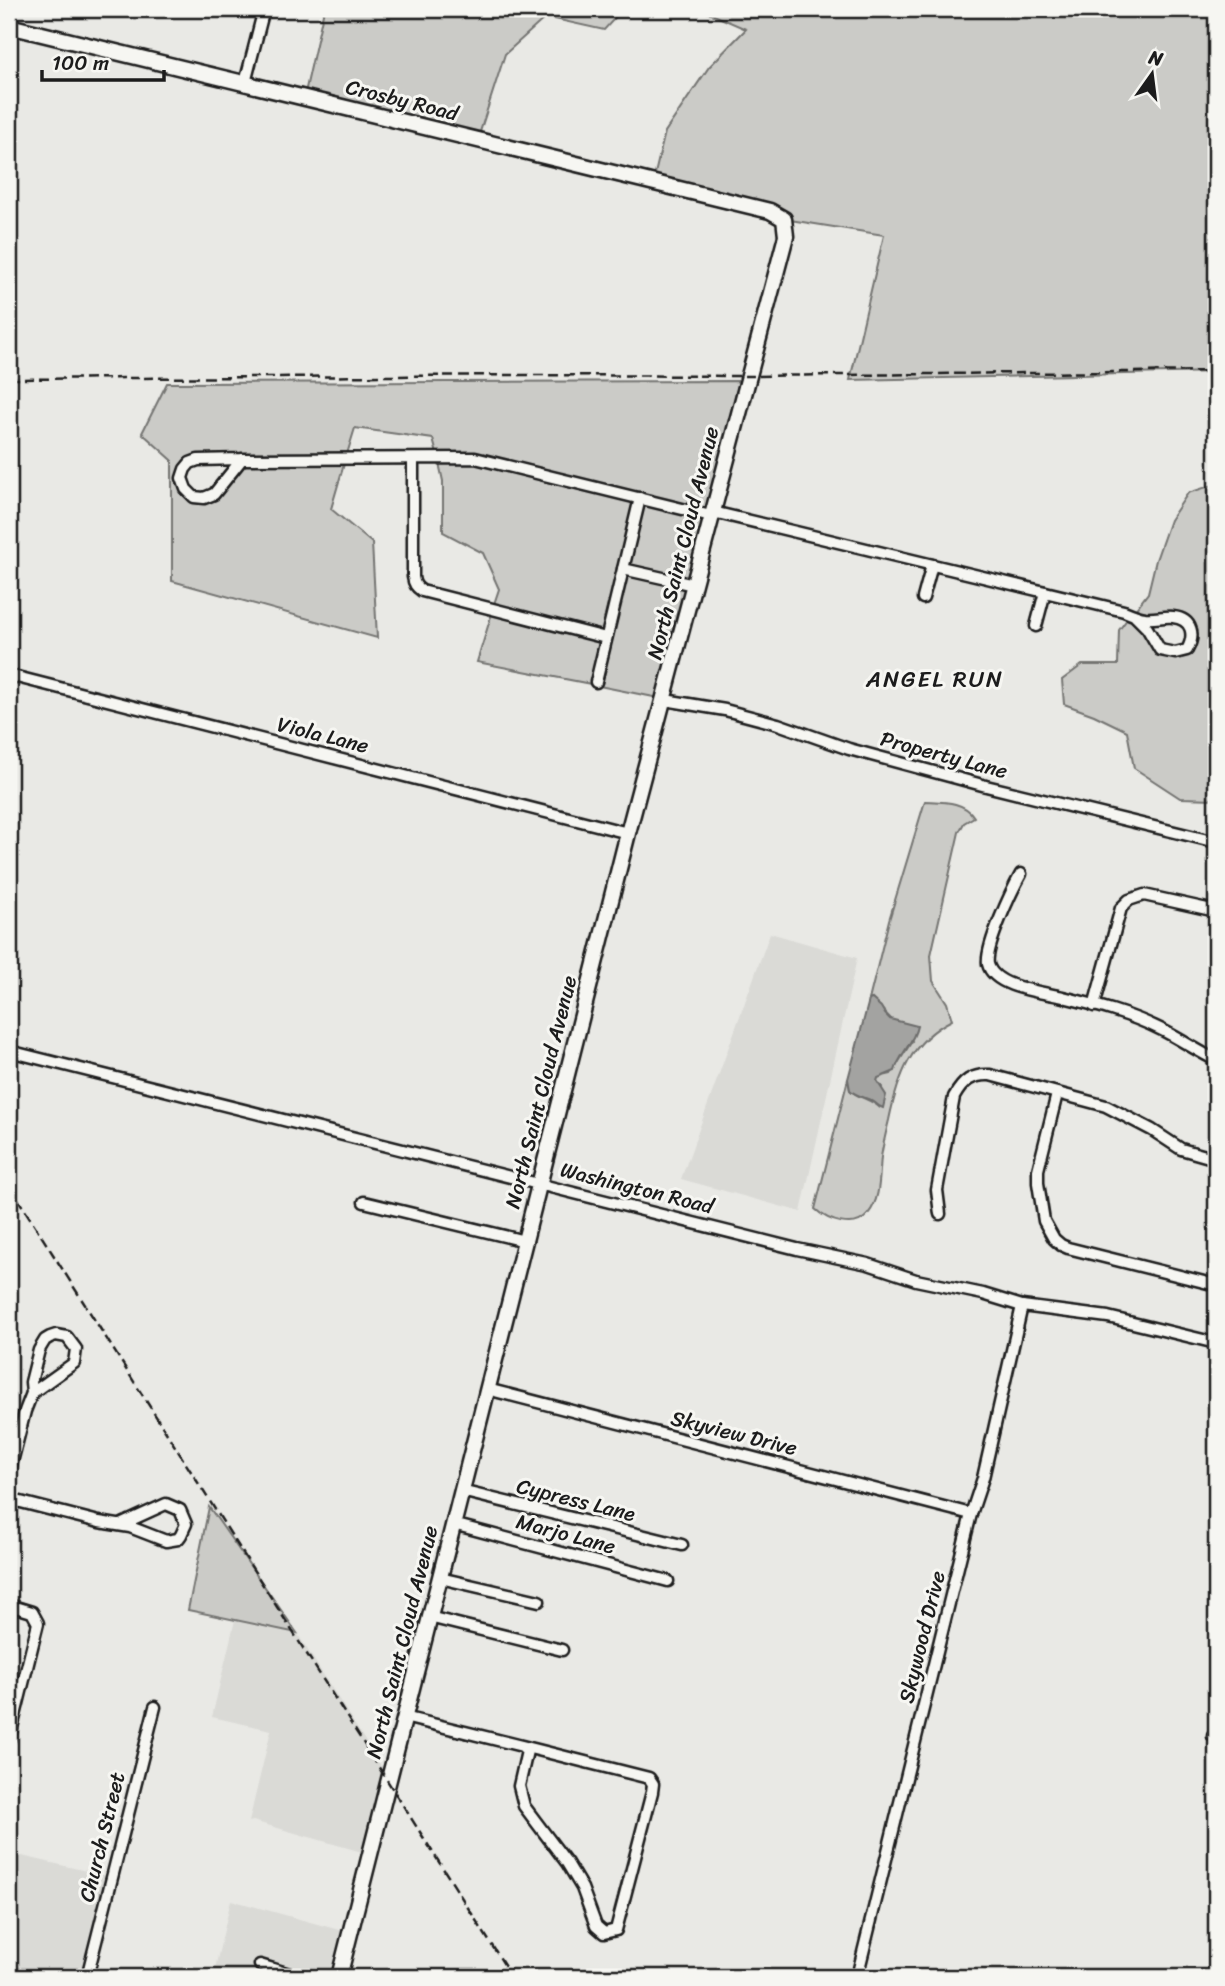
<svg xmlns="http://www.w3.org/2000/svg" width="1225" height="1986" viewBox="0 0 1225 1986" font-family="Sriracha,sans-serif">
  <rect width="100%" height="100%" fill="#e9e9e5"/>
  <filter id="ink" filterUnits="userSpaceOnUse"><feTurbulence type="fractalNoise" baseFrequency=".0143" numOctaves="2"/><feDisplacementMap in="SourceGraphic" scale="14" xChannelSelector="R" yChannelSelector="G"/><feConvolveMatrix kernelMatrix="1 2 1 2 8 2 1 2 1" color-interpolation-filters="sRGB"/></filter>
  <g filter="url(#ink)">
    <g fill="#dadad6">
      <polygon points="770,933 857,958 801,1212 681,1179"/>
      <polygon points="235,1620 297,1633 386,1774 354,1894 348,1911 363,1856 362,1852 253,1821 249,1822 271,1730 212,1717"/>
      <polygon points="9,1853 108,1876 83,1977 9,1977"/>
      <polygon points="231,1900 339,1930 342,1929 329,1977 313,1977 258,1959 255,1968 283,1977 213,1977"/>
    </g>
    <g fill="#cbcbc7" stroke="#747472" stroke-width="2">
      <polygon points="324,9 623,9 604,30 546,17 505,54 479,135 305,93"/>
      <polygon points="700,9 1216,9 1216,372 850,380 884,235 790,220 654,178 665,132 709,67 746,29"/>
      <path d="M739,381L708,510L485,455L437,454L433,439L355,428L347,454L244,455L242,453L241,455H197L187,459C185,465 179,474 178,480C177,499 201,508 215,498C226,490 235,474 244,464H344L331,509L372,543L377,638L172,581V460L142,433L167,383Z"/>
      <polygon points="439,463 483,464 635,502 603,632 494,604 499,589 483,553 443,532 443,481"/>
      <path d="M1216,484V799L1180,798L1134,768L1127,731L1094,715L1064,704L1062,680L1082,665H1118L1119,630L1128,618L1144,632L1159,654C1166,656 1174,659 1181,657C1198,654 1201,628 1188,618C1174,607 1152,616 1135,610L1148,593L1156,560L1170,520L1188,493Z"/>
      <polygon points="643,504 706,519 691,580 628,566"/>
      <polygon points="626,575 688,589 659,698 599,686"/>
      <polygon points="492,613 601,642 591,684 477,662"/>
      <path d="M925,801C943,802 964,801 974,817L964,823L959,832L931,955L933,981L947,1003L952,1020C910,1041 898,1077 889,1120C886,1132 883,1145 881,1157C879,1175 881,1199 868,1214C855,1231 828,1221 815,1209L848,1079L850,1090C858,1098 870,1099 879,1107L882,1087L877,1081L878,1077L891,1074L912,1041L872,999L869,1000L889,920Z"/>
      <polygon points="209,1507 297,1633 188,1610"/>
    </g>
    <path fill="#a3a3a1" stroke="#6d6d6c" stroke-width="2" d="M872,999L881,1007L885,1014L890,1019L917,1026C914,1043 899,1054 895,1071L878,1078L877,1081L886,1095L883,1108C880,1107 877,1105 874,1102C866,1097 857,1097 850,1090L848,1079L869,1000Z"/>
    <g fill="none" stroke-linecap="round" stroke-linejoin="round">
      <defs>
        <g id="street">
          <polyline points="245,83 264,9"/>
          <polyline points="242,459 214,494 204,498 194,497 186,489 182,478 185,469 190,463 198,460 242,459 475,458 711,516"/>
          <path d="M413,459V577C414,584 416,587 422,591L606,638"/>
          <path d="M713,512L1124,611C1131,614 1138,617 1145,618C1155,619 1164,616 1173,617C1193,619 1195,636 1187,650L1175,653L1160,650L1147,628L1134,615"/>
          <polyline points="623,569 694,585"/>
          <polyline points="923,598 932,565"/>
          <polyline points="1036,626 1045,592"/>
          <polyline points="9,675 628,833"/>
          <polyline points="596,682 640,498"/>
          <polyline points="665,700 725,710 778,724 849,749 986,786 1216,842"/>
          <path d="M1021,874C1012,890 985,947 988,964C994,988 1043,992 1063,997C1096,1005 1130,1014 1160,1029C1179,1038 1197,1051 1216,1060"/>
          <polyline points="1094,1006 1121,908 1129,900 1144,895 1216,911"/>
          <polyline points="9,1051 797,1249 868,1264 916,1280 983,1294 1022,1306 1108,1317 1216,1343"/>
          <polyline points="1057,1094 1038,1170 1038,1183 1044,1221 1054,1239 1061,1245 1068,1248 1216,1285"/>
          <polyline points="364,1202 525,1241"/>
          <path d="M940,1214L937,1190L954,1097C963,1081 972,1074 990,1075L1106,1106L1152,1130L1181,1149L1216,1159"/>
          <polyline points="487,1389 971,1514"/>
          <polyline points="9,1474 25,1411 32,1393 31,1382 39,1350 45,1340 50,1337 56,1335 67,1337 76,1349 74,1363 32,1393"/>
          <polyline points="461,1491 682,1545"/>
          <polyline points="9,1499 99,1522 130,1527 166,1541 178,1539 181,1535 186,1524 180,1510 166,1504 120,1525"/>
          <polyline points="453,1524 668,1581"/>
          <polyline points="440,1578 539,1601"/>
          <polyline points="9,1605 32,1612 38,1623 9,1740"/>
          <polyline points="429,1617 562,1650"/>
          <polyline points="404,1717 522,1746 527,1751 519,1786 524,1806 567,1863 582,1888 596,1926 604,1933 616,1930 652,1792 653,1784 649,1778 522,1746"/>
          <polyline points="1213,1736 1216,1737"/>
          <polyline points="260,1965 299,1977"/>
          <polyline points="87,1977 155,1707"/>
          <polyline points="857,1977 971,1514 983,1478 1022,1306"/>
        </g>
        <polyline id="secondary" points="9,26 770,211 784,219 786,236 628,833 339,1977"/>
      </defs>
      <use href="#street" stroke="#1c1c1c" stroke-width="15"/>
      <use href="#secondary" stroke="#1c1c1c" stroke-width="19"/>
      <use href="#street" stroke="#f6f6f2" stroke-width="10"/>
      <use href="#secondary" stroke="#f6f6f2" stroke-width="14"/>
      <g stroke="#1c1c1c" stroke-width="2.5" stroke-dasharray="10 5" stroke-linecap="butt">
        <polyline points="9,379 519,375 748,376 1216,371"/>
        <polyline points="9,1185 512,1977"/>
      </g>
    </g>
  </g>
  <g text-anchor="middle" stroke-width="6" stroke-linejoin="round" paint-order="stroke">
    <g font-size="21" fill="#1c1c1c" stroke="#f6f6f2">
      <text transform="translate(402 100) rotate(14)" y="7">Crosby Road</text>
      <text transform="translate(683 543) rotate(-76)" y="7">North Saint Cloud Avenue</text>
      <text transform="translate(323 735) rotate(14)" y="7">Viola Lane</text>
      <text transform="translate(944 755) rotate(15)" y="7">Property Lane</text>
      <text transform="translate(541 1092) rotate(-76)" y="7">North Saint Cloud Avenue</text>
      <text transform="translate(637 1188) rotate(14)" y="7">Washington Road</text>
      <text transform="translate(734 1433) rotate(14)" y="7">Skyview Drive</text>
      <text transform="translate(576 1500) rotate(14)" y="7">Cypress Lane</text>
      <text transform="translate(566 1534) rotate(15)" y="7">Marjo Lane</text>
      <text transform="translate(922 1637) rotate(-76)" y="7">Skywood Drive</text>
      <text transform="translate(402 1642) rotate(-76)" y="7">North Saint Cloud Avenue</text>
      <text transform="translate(102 1837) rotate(-76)" y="7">Church Street</text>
    </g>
    <g font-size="23" letter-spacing="2" fill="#1c1c1c" stroke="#f6f6f2">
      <text x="935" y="687">ANGEL RUN</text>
    </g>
  </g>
  <rect width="1225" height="1986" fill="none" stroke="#f6f6f2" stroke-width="35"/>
  <rect x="18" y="18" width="1190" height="1951" fill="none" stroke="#1c1c1c" stroke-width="2.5" filter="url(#ink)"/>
  <g transform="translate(1152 74) rotate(14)" stroke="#f6f6f2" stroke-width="5" paint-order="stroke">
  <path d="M0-5L12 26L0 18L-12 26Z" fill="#1c1c1c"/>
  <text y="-10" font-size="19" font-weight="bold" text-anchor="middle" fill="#1c1c1c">N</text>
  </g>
  <path d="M42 70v10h122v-10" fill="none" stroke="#1c1c1c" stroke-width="3.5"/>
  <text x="52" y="70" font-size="21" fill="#1c1c1c" stroke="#f6f6f2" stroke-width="5" paint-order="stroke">100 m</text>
</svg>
